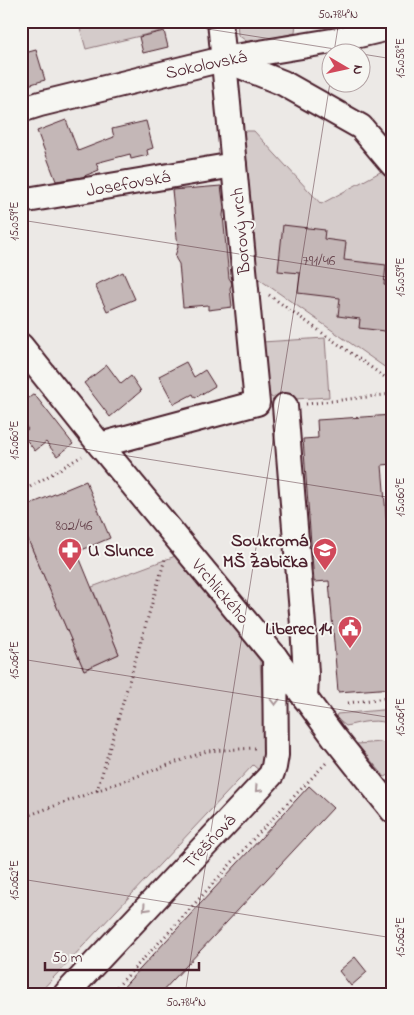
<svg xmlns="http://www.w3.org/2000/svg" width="414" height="1015" viewBox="0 0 414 1015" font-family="'Indie Flower',sans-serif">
  <rect width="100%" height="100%" fill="#ece9e6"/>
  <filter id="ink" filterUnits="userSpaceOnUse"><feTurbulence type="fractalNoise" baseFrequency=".02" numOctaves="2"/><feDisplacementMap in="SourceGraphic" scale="10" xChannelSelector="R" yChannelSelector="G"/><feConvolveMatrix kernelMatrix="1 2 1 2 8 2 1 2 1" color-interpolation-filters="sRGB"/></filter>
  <g filter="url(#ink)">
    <g fill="#d4cbca" stroke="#8f757a">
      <polygon points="78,21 202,21 86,49"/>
      <polygon points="237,21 296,21 295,33 249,43 238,35"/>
      <polygon points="239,131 254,131 321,204 382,171 393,183 393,373 256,277"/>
      <polygon points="325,338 329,397 277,400 269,396 267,392 262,342"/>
      <polygon points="21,523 84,670 119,654 92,587 178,555 260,661 264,732 262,773 253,765 38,994 21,994"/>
      <path d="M393,709V725C378,718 362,722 346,726L336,718L337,714Z"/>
      <polygon points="381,742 393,749 393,773 385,777 357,744"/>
    </g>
    <g fill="#c4b7b7" stroke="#4a1f2b">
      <polygon points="164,31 168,47 143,53 139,37"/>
      <polygon points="36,50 45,80 21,87 21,54"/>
      <polygon points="66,120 78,151 114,137 112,129 146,121 153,148 147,150 148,155 131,159 130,154 96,163 99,170 82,177 56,181 37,131"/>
      <polygon points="221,186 224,208 223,215 229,278 231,281 232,284 230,288 232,307 208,310 208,305 183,307 179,264 176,259 175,256 178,247 172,190"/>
      <polygon points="283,225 325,230 324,239 346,242 344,260 386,265 384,285 393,286 393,332 359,328 360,319 338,316 340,298 298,293 300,273 278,271"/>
      <polygon points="123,272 135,299 107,311 95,285"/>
      <polygon points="186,362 194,377 205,370 215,386 195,398 193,394 174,404 159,376"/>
      <polygon points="107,365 121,384 131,376 141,391 110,417 84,383"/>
      <polygon points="34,394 73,444 57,456 46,442 35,451 22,434 28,429 21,421 21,404"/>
      <polygon points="393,415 393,464 382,465 393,601 393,688 338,692 329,581 314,582 303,439 318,438 317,420"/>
      <polygon points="86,481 110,538 77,552 119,654 84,670 21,523 21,508"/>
      <polygon points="309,786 333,808 160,994 117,994"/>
      <polygon points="355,957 367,972 351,986 339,971"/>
    </g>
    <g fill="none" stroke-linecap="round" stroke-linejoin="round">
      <defs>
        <g id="minor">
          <polyline points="223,59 283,83 361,127 393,165"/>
          <polyline points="21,110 40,104 223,59 338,40 393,27"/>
          <polyline points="21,201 234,165"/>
          <polyline points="21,346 100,445 275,657 334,737 393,811"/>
          <polyline points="285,406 303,625 306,674 305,698"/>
          <polyline points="100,445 257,403 220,21"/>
          <polyline points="66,994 271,775 274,767 276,755 275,657"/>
        </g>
      </defs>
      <use href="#minor" stroke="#4a1f2b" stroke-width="28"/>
      <g stroke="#4a1f2b" stroke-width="3" stroke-dasharray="1 4" stroke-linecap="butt">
        <polyline points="269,295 393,383"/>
        <polyline points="306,404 393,394"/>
        <polyline points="29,498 25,490 82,456"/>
        <polyline points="348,703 393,697"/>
        <polyline points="392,738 393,737"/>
        <polyline points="97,791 165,559"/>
        <polyline points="21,818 207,751 255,748"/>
        <polyline points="110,994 170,931 256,836 327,762"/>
      </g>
      <use href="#minor" stroke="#f6f6f2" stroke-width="24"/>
    </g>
    <defs><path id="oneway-chevron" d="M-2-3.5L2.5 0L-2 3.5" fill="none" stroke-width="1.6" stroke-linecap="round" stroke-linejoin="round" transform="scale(1.25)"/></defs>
    <g stroke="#a99598">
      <use href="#oneway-chevron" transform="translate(275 702) rotate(90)"/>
      <use href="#oneway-chevron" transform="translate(258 789) rotate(133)"/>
      <use href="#oneway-chevron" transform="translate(146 908) rotate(133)"/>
    </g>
  </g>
  <path fill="none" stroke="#4a1f2b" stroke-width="1" stroke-opacity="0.45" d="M157,21L354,52M334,52L339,21M362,54L393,59M21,220L393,278M21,439L393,498M21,659L393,718M21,879L393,938M185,994L332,70"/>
  <defs>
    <symbol id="pharmacy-pin" viewBox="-11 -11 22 30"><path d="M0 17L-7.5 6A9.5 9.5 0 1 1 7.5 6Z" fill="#d1495b" stroke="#f6f6f2"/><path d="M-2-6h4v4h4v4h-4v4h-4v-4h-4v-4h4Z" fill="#fff"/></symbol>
    <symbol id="school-pin" viewBox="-11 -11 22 30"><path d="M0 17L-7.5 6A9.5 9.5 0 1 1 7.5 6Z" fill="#d1495b" stroke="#f6f6f2"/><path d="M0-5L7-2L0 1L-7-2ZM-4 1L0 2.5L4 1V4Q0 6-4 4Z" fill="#fff"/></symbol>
    <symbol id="civic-pin" viewBox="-11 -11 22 30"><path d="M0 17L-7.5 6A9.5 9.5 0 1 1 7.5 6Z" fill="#d1495b" stroke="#f6f6f2"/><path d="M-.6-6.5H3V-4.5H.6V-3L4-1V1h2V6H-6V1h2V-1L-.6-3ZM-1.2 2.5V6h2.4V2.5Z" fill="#fff"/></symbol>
  </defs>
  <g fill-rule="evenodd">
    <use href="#pharmacy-pin" x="56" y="536" width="28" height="38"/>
    <use href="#school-pin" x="311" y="536" width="28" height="38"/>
    <use href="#civic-pin" x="336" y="614" width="28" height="38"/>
  </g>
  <g text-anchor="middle" stroke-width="4" stroke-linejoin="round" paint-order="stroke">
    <g font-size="15" fill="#68454e">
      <text x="319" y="265">791/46</text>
      <text x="74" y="530">802/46</text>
    </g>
    <g font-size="18" fill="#4a1f2b" stroke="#f6f6f2">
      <text transform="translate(206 64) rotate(-12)" y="6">Sokolovská</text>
      <text transform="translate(128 183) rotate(-10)" y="6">Josefovská</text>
      <text transform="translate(240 231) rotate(-95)" y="6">Borový vrch</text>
      <text transform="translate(221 591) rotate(50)" y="6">Vrchlického</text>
      <text transform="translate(209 841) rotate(-47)" y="6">Třešňová</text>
    </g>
    <g font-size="18" font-weight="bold" fill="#4a1f2b" stroke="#f6f6f2" text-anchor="end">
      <text x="308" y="546">Soukromá<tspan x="308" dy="21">MŠ Žabička</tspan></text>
      <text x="88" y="556" text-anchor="start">U Slunce</text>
      <text x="332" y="634">Liberec 14</text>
    </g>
  </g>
  <rect width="414" height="1015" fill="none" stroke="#f6f6f2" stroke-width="55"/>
  <g transform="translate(346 68) rotate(99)"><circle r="24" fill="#f6f6f2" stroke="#b1a0a2"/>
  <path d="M0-4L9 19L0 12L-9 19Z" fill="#d1495b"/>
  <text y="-8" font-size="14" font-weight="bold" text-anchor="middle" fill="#4a1f2b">N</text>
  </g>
  <path d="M45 962v8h154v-8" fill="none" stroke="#4a1f2b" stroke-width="2.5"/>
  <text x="52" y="962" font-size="15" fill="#4a1f2b" stroke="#f6f6f2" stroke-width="4" paint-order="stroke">50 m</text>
  <rect x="28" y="28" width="358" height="960" fill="none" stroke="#4a1f2b" stroke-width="2"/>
  <g font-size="12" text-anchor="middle" fill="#4a1f2b">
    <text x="338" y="18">50.784°N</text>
    <text transform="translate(400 58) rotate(-90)" y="4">15.058°E</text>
    <text transform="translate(14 221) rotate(-90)" y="4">15.059°E</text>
    <text transform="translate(400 277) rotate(-90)" y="4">15.059°E</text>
    <text transform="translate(14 440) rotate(-90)" y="4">15.060°E</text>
    <text transform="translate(400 497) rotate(-90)" y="4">15.060°E</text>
    <text transform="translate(14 660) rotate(-90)" y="4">15.061°E</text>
    <text transform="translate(400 717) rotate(-90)" y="4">15.061°E</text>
    <text transform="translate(14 880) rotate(-90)" y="4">15.062°E</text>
    <text transform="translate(400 937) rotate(-90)" y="4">15.062°E</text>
    <text x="186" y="1006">50.784°N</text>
  </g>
</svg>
